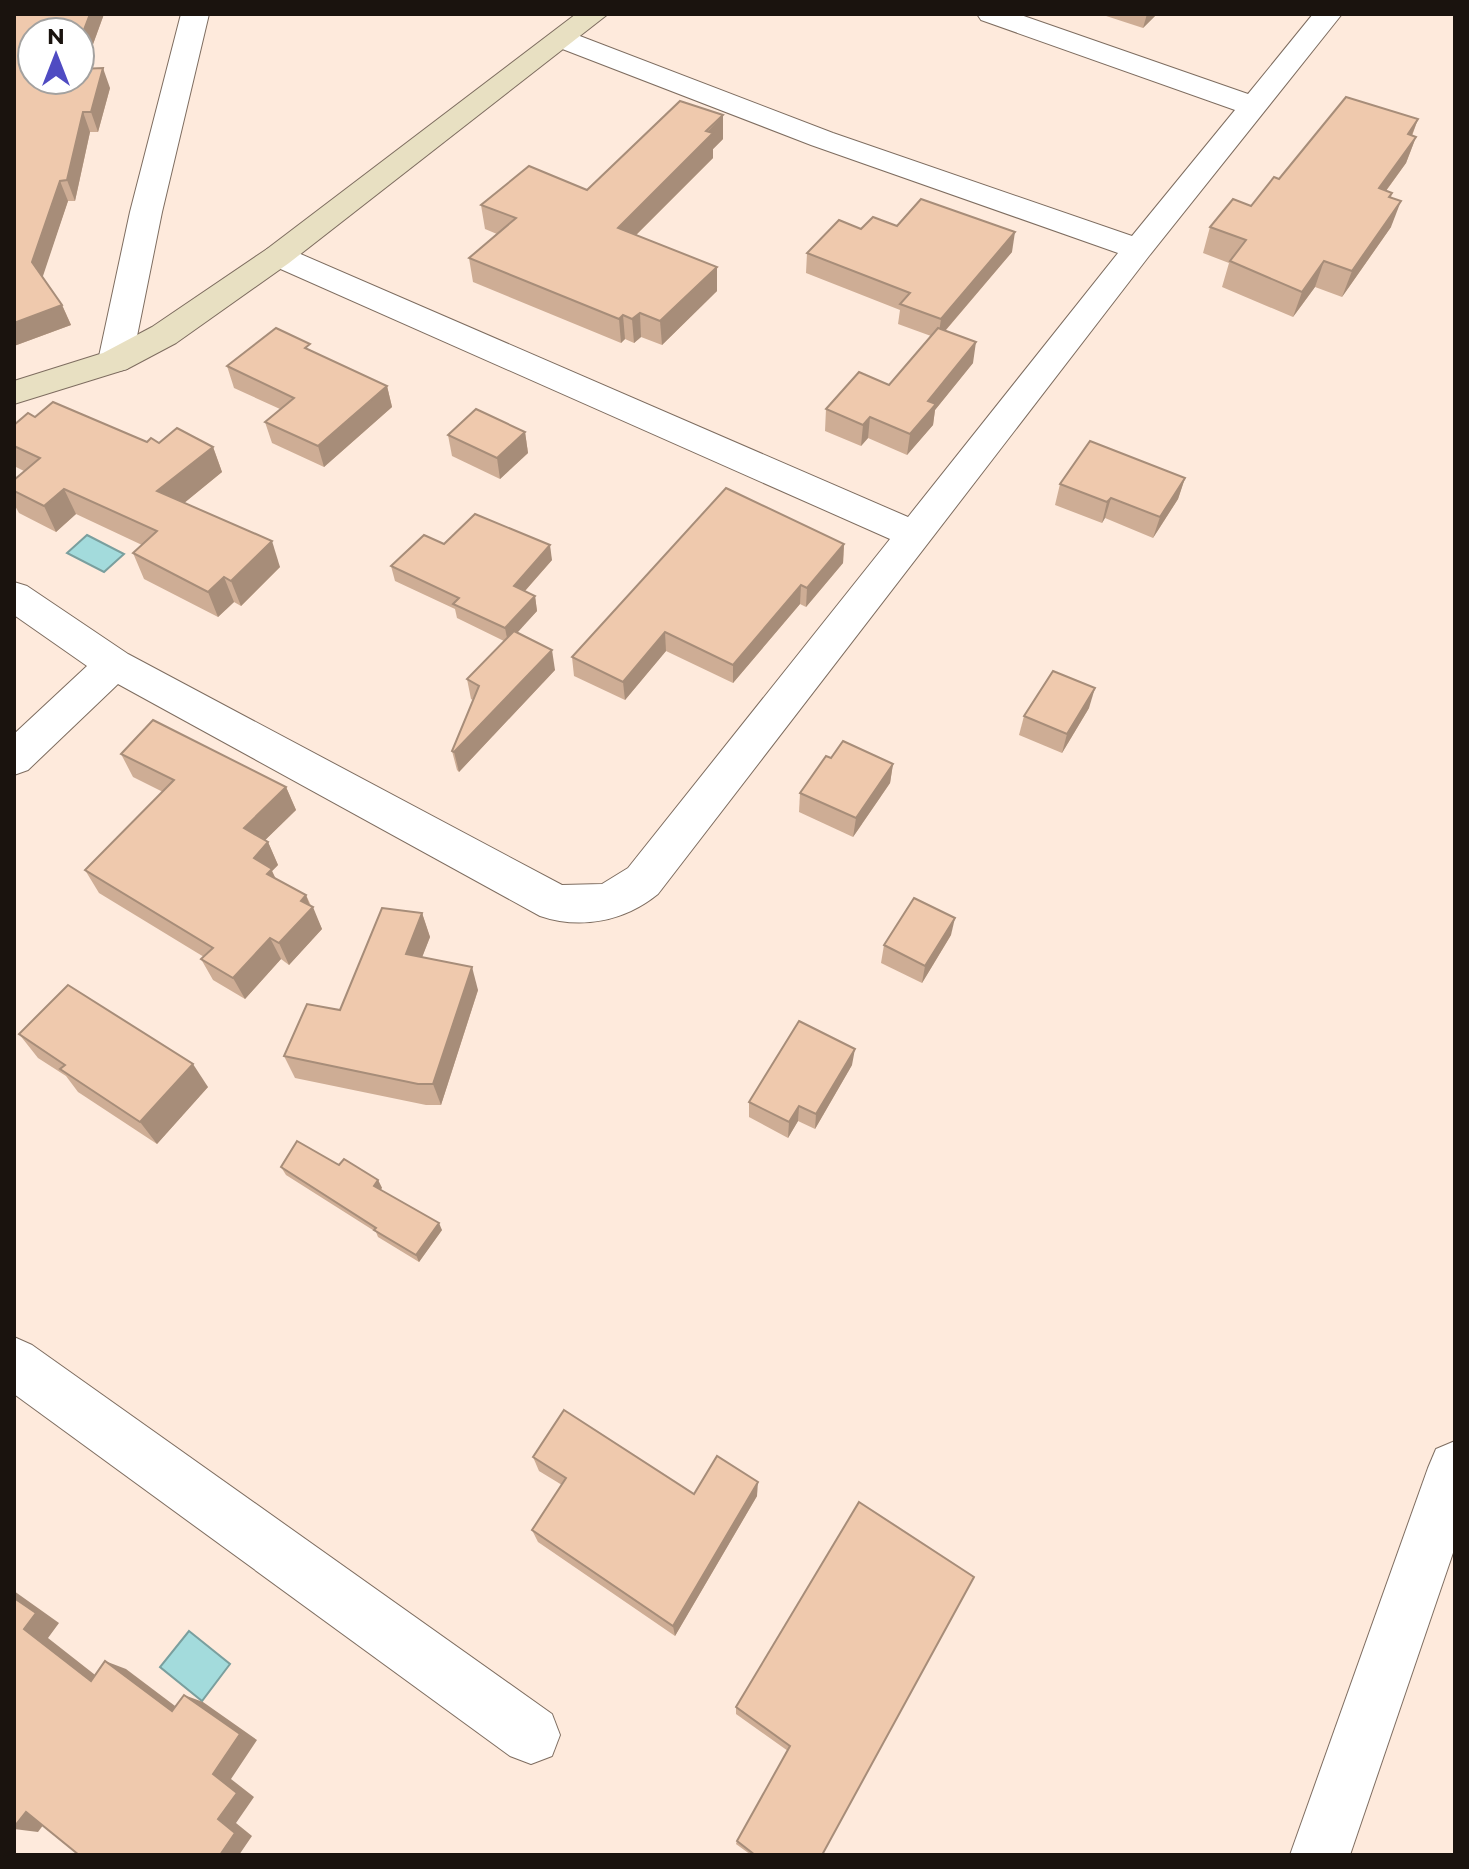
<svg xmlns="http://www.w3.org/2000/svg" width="1469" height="1869" viewBox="0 0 1469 1869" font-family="Montserrat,sans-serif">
  <rect width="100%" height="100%" fill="#feeadc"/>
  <g fill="#a3dbdc" stroke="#7a9f9e" stroke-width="2">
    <polygon points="87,535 124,554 104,572 67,553"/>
    <polygon points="189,1631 230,1664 202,1701 160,1667"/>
  </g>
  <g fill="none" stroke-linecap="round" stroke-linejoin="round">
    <defs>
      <g id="street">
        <polygon points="181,14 209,14 162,212 132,361 127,369 115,372 103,369 98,361 130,212"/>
        <path d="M977,14H1018L1248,94L1313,14H1342L1149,256L658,894C625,921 581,930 540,916L118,684L28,770L14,775V734L87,666L14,615V582L27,586L128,654L562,885L602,884L628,868L890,539L267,263L262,256L267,249L278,246L289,249L908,517L1118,253L811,145L552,45L548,39L552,33L562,31L572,33L833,133L1132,236L1235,110L981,20Z"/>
        <polygon points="14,1337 32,1345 552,1714 560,1735 552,1756 531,1764 510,1756 14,1394"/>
        <polygon points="1455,1441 1455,1547 1350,1855 1290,1855 1428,1468 1436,1449"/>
      </g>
      <polygon id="secondary" points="576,14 608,14 289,263 176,343 127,369 14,404 14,381 103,353 152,327 267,249"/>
    </defs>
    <use href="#street" stroke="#7e6d60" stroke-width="2"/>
    <use href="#secondary" stroke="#7e6d60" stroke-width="2"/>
    <use href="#street" fill="#fff" fill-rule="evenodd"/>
    <use href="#secondary" fill="#e8e0c2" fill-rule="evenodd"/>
  </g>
  <g fill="#cead95">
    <polygon points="14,14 104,14 84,69 110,88 98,132 90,132 75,201 68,201 42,276 62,305 71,325 14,346"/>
    <polygon points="1100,14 1157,14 1143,28"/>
    <polygon points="723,115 723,139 713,149 713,158 636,235 717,291 662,345 641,337 634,343 625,339 621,343 473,282 469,258 497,234 485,229 481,205 587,190"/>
    <polygon points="1418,119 1412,136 1416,137 1406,163 1386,191 1392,193 1391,197 1391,227 1342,297 1315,287 1293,317 1222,287 1229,263 1203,253 1210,227 1251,206 1279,179"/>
    <polygon points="897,226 1012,252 946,330 973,363 935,410 933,425 907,455 868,438 861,446 825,431 826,409 889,385 931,336 898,324 900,310 806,273 807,253 861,229"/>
    <polygon points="313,352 387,386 392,407 324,467 272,443 265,422 280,409 234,388 227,366"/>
    <polygon points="35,417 147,442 213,447 222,472 184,503 280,567 241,606 234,602 218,617 144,579 133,553 142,545 76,514 56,532 19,513 14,504 14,480 24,471 14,466 14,425"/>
    <polygon points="525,432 528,453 500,479 452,456 448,435"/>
    <polygon points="1185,478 1178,499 1153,538 1105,518 1102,523 1055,505 1060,484"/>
    <polygon points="844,544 843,563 806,607 800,604 733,683 666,651 625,700 574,676 572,657"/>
    <polygon points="552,560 525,591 535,596 537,611 517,632 555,670 459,772 457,770 452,751 473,700 471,699 467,679 504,641 457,618 455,609 395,581 391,566"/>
    <polygon points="1089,708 1062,753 1019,735 1024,716"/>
    <polygon points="121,754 286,787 296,810 265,840 268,842 278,865 272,871 276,879 306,895 322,929 289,965 281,959 245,999 213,980 201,959 204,957 99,893 85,870 163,792 133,777"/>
    <polygon points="893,764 890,783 853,837 799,812 800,793"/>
    <polygon points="422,913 430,937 422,957 478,990 441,1105 426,1105 295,1078 284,1056 340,1010"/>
    <polygon points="951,935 922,983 881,963 884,945"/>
    <polygon points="19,1034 208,1087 157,1144 78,1092 66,1076 38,1058"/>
    <polygon points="852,1065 815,1129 798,1121 788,1138 749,1117 749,1102"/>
    <polygon points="339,1165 378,1180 382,1188 380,1189 442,1230 419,1262 378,1237 376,1232 286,1175 281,1167"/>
    <polygon points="533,1457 694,1494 757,1496 675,1636 538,1542 532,1530 562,1485 539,1471"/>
    <polygon points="859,1502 822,1855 751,1855 736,1844 737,1841 788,1751 736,1714 736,1707"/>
  </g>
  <g fill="#a78d79">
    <polygon points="90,14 104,14 80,80 80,40"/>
    <polygon points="1147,14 1157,14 1143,28"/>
    <polygon points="103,68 110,88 98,132 91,112"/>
    <polygon points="83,112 90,132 75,201 67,180"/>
    <polygon points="723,115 723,139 713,149 713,158 619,252 618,228"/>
    <polygon points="1418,119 1408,145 1408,134"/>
    <polygon points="1416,137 1406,163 1369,214 1379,188"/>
    <polygon points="60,181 68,201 41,282 32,262"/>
    <polygon points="1401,201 1391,227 1342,297 1352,271"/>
    <polygon points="1015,232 1012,252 938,339 941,319"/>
    <polygon points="1324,261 1315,287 1293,317 1302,292"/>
    <polygon points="717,267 717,291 662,345 660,321"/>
    <polygon points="62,305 71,325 14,346 14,323"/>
    <polygon points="640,313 641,337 634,343 632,319"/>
    <polygon points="623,315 625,339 621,343 619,319"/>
    <polygon points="976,342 973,363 935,410 933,425 907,455 910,434 928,401"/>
    <polygon points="387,386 392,407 324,467 318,446"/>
    <polygon points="870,417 868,438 861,446 863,425"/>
    <polygon points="525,432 528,453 500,479 497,458"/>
    <polygon points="213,447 222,472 167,517 157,491"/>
    <polygon points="1185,478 1178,499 1153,538 1160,517"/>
    <polygon points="64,489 76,514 56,532 44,506"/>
    <polygon points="1111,498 1105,518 1102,523 1107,502"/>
    <polygon points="272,541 280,567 241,606 231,581"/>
    <polygon points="844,544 843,563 806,607 807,588"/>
    <polygon points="550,545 552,560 516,601 514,586"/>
    <polygon points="224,577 234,602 218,617 208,592"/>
    <polygon points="801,585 800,604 733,683 733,665"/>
    <polygon points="535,596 537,611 508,643 505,628"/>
    <polygon points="665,632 666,651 625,700 623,682"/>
    <polygon points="552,650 555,670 459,772 454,752"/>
    <polygon points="1095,688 1089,708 1062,753 1067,734"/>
    <polygon points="893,764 890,783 853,837 856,818"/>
    <polygon points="286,787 296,810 254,851 244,828"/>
    <polygon points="268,842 278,865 272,871 281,891 254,858"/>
    <polygon points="306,895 311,909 313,907 322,929 289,965 279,943 301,901"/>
    <polygon points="422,913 430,937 414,978 406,954"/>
    <polygon points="955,918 951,935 922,983 925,966"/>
    <polygon points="270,938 281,959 245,999 233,978"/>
    <polygon points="472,967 478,990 441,1105 433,1084"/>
    <polygon points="855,1049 852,1065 815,1129 816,1114"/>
    <polygon points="193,1064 208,1087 157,1144 140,1122"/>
    <polygon points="799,1106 798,1121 788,1138 789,1122"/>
    <polygon points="378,1180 382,1188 378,1193 374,1186"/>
    <polygon points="439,1223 442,1230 419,1262 416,1255"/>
    <polygon points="758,1482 757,1496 675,1636 673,1626"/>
    <polygon points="14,1591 59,1623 48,1638 113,1689 91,1681 24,1629 14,1598"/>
    <polygon points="105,1661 126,1669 191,1718 172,1711"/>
    <polygon points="184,1695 203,1702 257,1740 231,1779 254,1797 236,1823 252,1836 239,1855 220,1855 218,1819 213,1774"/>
    <polygon points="26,1812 50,1816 38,1832 14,1829 14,1827"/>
  </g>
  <g fill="#efc9ad" stroke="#a78d79" stroke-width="2">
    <polygon points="14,14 90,14 80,40 80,32 32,32 32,80 80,80 80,69 103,68 91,112 83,112 67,180 60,181 32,262 62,305 14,323"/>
    <polygon points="1346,97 1418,119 1408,134 1416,137 1379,188 1392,193 1389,197 1401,201 1352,271 1324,261 1302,292 1230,261 1246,240 1210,227 1233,199 1251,206 1274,177 1279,179"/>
    <polygon points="680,101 723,115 706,131 713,133 618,228 717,267 660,321 640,313 632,319 623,315 619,319 469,258 516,218 481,205 529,166 587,190"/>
    <polygon points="921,199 1015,232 941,319 900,304 910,293 807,253 839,220 861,229 873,217 897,226"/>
    <polygon points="276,328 310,344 305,348 387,386 318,446 265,422 294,398 227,366"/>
    <polygon points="938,328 976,342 928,401 936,404 910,434 870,417 863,425 826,409 859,372 889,385"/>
    <polygon points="53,402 147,442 151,438 159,443 177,428 213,447 157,491 272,541 231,581 224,577 208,592 133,553 157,531 64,489 44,506 14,491 14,480 40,458 14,446 14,425 28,413 35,417"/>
    <polygon points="476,409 525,432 497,458 448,435"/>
    <polygon points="1090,441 1185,478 1160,517 1111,498 1107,502 1060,484"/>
    <polygon points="726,488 844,544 807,588 801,585 733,665 665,632 623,682 572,657"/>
    <polygon points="475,514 550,545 514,586 535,596 505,628 453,604 459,598 391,566 424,535 444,544"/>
    <polygon points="514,631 552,650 454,752 452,751 479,686 467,679"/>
    <polygon points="1053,671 1095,688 1067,734 1024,716"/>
    <polygon points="153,720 286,787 244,828 268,842 254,858 272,869 267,874 306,895 301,901 313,907 279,943 270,938 233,978 201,959 213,948 85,870 174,780 121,754"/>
    <polygon points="843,741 893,764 856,818 800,793 826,756 831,758"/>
    <polygon points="914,898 955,918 925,966 884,945"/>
    <polygon points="382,908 422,913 406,954 472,967 433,1084 418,1084 284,1056 307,1004 340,1010"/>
    <polygon points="68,985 193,1064 140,1122 60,1069 65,1065 19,1034"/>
    <polygon points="799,1021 855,1049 816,1114 799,1106 789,1122 749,1102"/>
    <polygon points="297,1141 339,1165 344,1159 378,1180 374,1186 439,1223 416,1255 374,1230 376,1228 281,1167"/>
    <polygon points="564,1410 694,1494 717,1456 758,1482 673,1626 532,1530 566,1478 533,1457"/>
    <polygon points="859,1502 974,1577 822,1855 755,1855 737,1841 790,1746 736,1707"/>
    <polygon points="14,1598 36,1613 24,1629 91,1681 105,1661 172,1711 184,1695 240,1734 213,1774 237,1793 218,1819 235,1833 220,1855 79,1855 26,1812 14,1827"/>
  </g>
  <rect width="1469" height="1869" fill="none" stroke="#1a130e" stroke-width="32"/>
  <g transform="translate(56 56)"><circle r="38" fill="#ffffff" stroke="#a3a19f" stroke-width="2"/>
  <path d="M0-6L14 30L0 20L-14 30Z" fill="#4f4bc2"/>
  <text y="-12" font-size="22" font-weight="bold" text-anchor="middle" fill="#1a130e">N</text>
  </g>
</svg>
